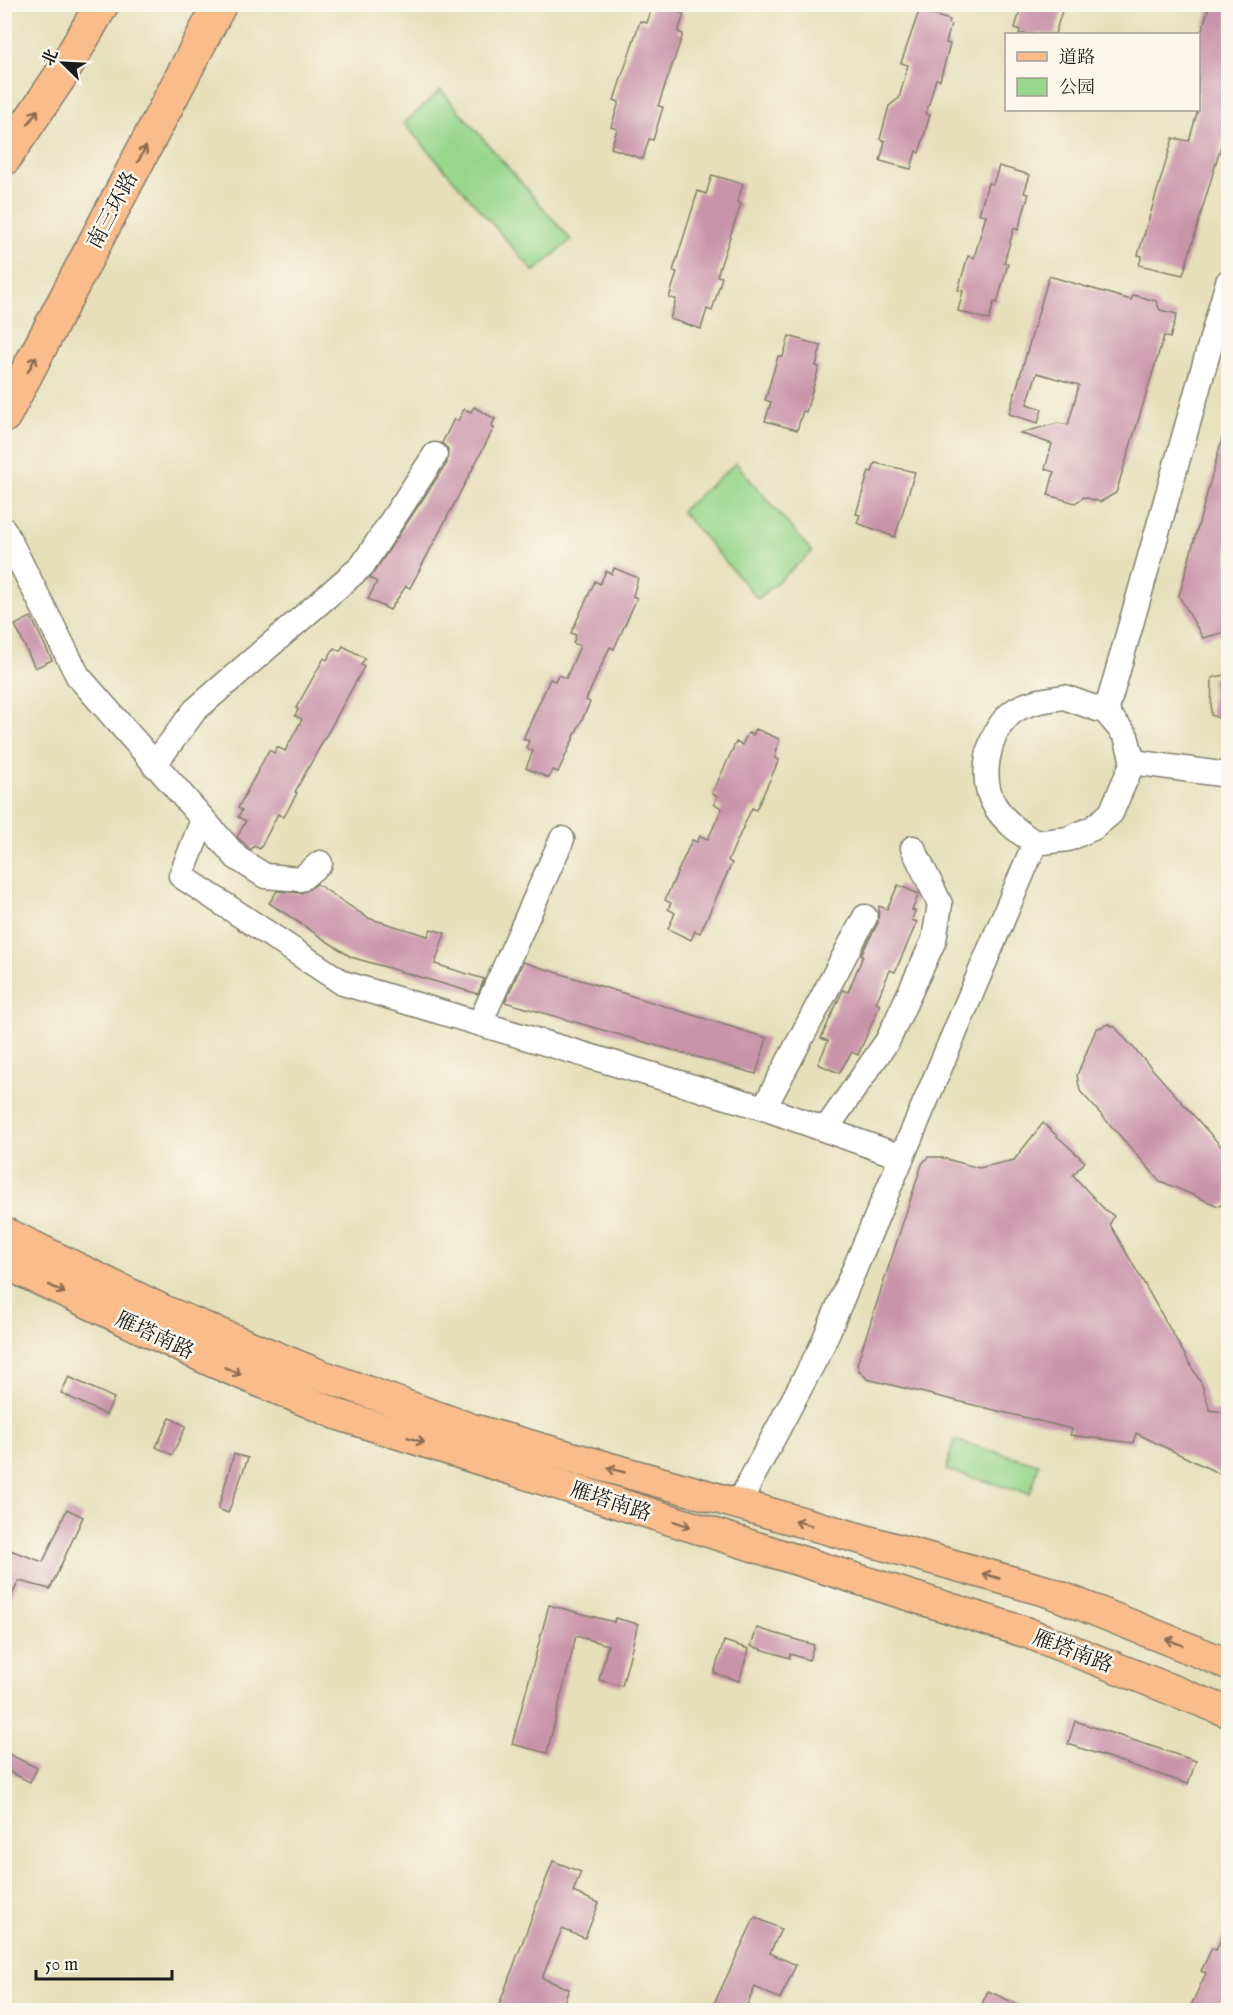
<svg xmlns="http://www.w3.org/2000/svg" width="1233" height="2015" viewBox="0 0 1233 2015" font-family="'IM FELL English','Noto Serif SC',serif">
  <rect width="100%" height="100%" fill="#fbf7ec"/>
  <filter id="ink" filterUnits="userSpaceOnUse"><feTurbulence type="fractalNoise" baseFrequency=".0167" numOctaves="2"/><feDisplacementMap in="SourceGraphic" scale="12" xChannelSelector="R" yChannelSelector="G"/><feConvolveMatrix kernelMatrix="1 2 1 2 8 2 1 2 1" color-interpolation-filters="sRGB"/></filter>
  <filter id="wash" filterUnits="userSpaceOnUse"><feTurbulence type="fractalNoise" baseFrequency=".008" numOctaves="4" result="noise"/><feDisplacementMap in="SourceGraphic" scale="24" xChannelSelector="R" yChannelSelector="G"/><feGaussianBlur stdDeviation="1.35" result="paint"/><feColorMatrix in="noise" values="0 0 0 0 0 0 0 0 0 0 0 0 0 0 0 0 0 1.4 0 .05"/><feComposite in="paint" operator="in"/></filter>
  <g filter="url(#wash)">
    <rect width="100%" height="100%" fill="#e6dfba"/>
    <g fill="#97d68b" stroke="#5a7954" stroke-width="1.5">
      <polygon points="441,90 571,240 534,272 404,123"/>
      <polygon points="736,463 812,552 758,599 681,511"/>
      <polygon points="954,1440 1039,1464 1030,1494 946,1470"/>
    </g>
    <g id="blocks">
      <g fill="#c994aa">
        <polygon points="653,4 684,14 678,32 683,34 658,106 663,107 653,140 649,139 643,159 611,148 617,129 611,127 619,102 614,100 640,21 647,23"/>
        <polygon points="1022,4 1064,4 1055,34 1019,34 1020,30 1015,28"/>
        <polygon points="1210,4 1228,4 1228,122 1183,275 1139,265 1142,256 1138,255 1173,138 1189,141 1198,110 1198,43"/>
        <polygon points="919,11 950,20 949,24 951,25 946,43 950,44 940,80 936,79 926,114 930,115 919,153 916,151 911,169 880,161 885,141 880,139 889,106 899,98 908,65 901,63"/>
        <polygon points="999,166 1030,175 1024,193 1029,194 1018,230 1014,228 1004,263 1008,264 997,303 994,302 989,320 958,311 963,291 958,290 968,256 974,258 986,215 979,214 988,183 993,184"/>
        <polygon points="712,175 743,184 737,202 741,204 717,276 722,277 712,311 707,309 701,329 670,319 676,299 669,298 677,272 673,271 698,191 706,194"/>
        <polygon points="1049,276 1131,300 1133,295 1156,301 1160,310 1177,314 1170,338 1164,336 1116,493 1100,502 1084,497 1075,503 1048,495 1054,472 1045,469 1052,444 1020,433 1058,423 1068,425 1079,385 1037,373 1027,404 1042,409 1038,423 1009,414"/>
        <polygon points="789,336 821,346 816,366 819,367 806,412 803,411 797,430 765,421 771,402 765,400 778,356 783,357"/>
        <polygon points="474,407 495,419 491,427 494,428 410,588 406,586 390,610 368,599 377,582 370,578 447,463 448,449 442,443 454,419 458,421 464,409 471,412"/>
        <polygon points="1223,435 1228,436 1228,631 1203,638 1179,596"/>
        <polygon points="875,463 915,472 895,537 857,523 860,515 856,514 869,471 872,472"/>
        <polygon points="614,568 638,578 633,596 637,598 614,649 610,647 586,700 590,702 558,772 553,770 549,778 526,768 533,751 526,748 529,741 523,739 550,679 555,681 558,675 566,678 580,646 573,643 576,635 571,633 595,581 600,584 606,571 612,574"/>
        <polygon points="31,617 52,660 35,668 15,625"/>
        <polygon points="343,646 365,658 361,665 364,667 295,792 297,793 284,817 278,814 260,849 254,846 251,850 237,837 246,821 238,817 242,810 238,808 269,750 274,753 277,747 285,751 302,719 295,716 298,709 296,708 324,658 327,660 334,648 340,651"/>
        <polygon points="1228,674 1228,722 1211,715 1212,678"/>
        <polygon points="756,729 779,739 775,758 779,760 756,810 752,808 736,843 728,861 732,863 700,933 695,931 691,940 668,929 675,913 668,909 671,903 665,900 692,840 697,842 700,836 708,839 722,808 714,804 718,796 712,794 736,742 742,745 748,733 753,735"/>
        <polygon points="317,884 368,918 428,936 431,929 445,933 435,964 484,979 478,994 351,957 269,903 277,891 301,893"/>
        <polygon points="898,885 919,894 912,910 915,911 912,920 917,922 895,972 890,970 876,1003 880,1005 858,1055 852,1052 839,1073 818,1064 828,1041 821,1038 843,990 848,992 863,956 861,955 878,923 879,906 887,909"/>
        <polygon points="523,962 767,1038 756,1074 505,1002"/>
        <polygon points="1108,1024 1115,1027 1228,1154 1228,1203 1218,1206 1160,1181 1080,1091 1077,1075 1096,1029"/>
        <polygon points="1043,1123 1085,1162 1073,1175 1104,1209 1114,1216 1110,1224 1202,1385 1210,1410 1228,1413 1228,1478 1136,1433 1133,1443 1070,1435 1072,1429 867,1379 859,1370 857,1364 922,1164 928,1157 939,1157 979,1168 1014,1160"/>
        <polygon points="69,1377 114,1398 106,1415 61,1393"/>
        <polygon points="170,1418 186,1426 172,1455 156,1447"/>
        <polygon points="234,1454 248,1458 228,1513 218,1509"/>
        <polygon points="67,1509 83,1517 50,1589 19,1581 4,1611 4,1565 10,1550 43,1562"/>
        <polygon points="549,1605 614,1622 615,1618 638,1624 622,1686 599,1680 608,1645 576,1636 547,1753 512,1744"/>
        <polygon points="757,1628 814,1645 809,1660 790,1654 790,1658 751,1646"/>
        <polygon points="724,1641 749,1649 739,1681 714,1673"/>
        <polygon points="1075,1721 1196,1761 1188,1784 1068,1744"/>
        <polygon points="9,1754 37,1768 30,1782 4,1769"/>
        <polygon points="553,1861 581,1872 573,1892 599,1903 585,1938 562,1929 542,1978 569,1989 561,2010 497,2010"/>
        <polygon points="755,1917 781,1929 770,1953 796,1965 780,1999 755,1987 745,2010 711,2010"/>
        <polygon points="1228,1923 1228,2010 1189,2010 1206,1973 1201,1971 1212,1948 1216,1950"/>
        <polygon points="988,1991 1030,2010 979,2010"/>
      </g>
    </g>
  </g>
  <g filter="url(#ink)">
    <use href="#blocks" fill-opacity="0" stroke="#817e6b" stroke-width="1.5"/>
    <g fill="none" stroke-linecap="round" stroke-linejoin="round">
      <defs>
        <g id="minor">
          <polyline points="4,530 78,676 237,858 265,876 301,879 320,863"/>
          <path d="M1064,697L1106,712L1126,736L1133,762L1111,813L1093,828L1068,839L1035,843C1019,832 1005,822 995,806C979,780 987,737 1008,716C1021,702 1046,700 1064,697Z"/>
          <polyline points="1106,712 1228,282"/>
          <polyline points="1133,762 1228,775"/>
          <polyline points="154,765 195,710 362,566 435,455"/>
          <polyline points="203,820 181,876 343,983 764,1108 902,1157"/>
          <polyline points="480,1023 562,839"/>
          <polyline points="764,1108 865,917"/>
          <polyline points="826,1129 888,1040 934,940 940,904 913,848"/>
          <polyline points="738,1504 821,1348 1035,843"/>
        </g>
        <g id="major">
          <polyline points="4,1232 167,1312 318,1374 472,1429 1049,1592 1228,1664"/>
          <polyline points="4,1263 213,1362 339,1415 1028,1633 1228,1712"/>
        </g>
        <g id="highway">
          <polyline points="4,159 61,75 102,4"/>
          <polyline points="4,416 220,4"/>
        </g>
      </defs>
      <use href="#minor" stroke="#817e6b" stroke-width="27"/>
      <use href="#major" stroke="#817e6b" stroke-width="33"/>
      <use href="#highway" stroke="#817e6b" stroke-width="36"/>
      <use href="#minor" stroke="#fff" stroke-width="24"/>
      <use href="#major" stroke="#f9bc8a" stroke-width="30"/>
      <use href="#highway" stroke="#f9bc8a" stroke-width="33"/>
    </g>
    <defs><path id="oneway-shaft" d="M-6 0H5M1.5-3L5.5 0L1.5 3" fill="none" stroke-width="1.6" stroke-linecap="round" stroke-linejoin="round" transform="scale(1.5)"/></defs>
    <g stroke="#8a6c53">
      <use href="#oneway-shaft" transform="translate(33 117) rotate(-56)"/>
      <use href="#oneway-shaft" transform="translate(142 154) rotate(-62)"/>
      <use href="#oneway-shaft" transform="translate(32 364) rotate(-62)"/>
      <use href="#oneway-shaft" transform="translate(57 1289) rotate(27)"/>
      <use href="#oneway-shaft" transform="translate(233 1371) rotate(24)"/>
      <use href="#oneway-shaft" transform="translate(416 1440) rotate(18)"/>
      <use href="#oneway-shaft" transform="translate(616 1470) rotate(-164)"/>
      <use href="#oneway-shaft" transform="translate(803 1523) rotate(-164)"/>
      <use href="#oneway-shaft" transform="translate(682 1524) rotate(18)"/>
      <use href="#oneway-shaft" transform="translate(991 1576) rotate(-164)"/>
      <use href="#oneway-shaft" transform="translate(1174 1642) rotate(-158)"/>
    </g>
  </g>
  <g text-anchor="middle" stroke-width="5" stroke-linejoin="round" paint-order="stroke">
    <g font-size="21" fill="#1c1c1c" stroke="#fbf7ec">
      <text transform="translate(112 210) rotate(-62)" y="7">南三环路</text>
      <text transform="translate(155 1335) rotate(25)" y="7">雁塔南路</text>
      <text transform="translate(611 1501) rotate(18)" y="7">雁塔南路</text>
      <text transform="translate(1073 1651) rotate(21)" y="7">雁塔南路</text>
    </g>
  </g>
  <rect width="1233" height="2015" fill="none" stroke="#fbf7ec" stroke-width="24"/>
  <rect x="1005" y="33" width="195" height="78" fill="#fbf7ec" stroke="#a29f99" stroke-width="1.5"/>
  <rect x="1017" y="52" width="30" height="9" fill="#f9bc8a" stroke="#a29f99" stroke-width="1.5"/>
  <text x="1059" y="63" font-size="18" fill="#1c1c1c">道路</text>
  <rect x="1017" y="78" width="30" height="18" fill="#97d68b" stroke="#a29f99" stroke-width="1.5"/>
  <text x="1059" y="93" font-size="18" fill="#1c1c1c">公园</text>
  <g transform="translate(63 63) rotate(294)" stroke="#fbf7ec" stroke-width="4.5" paint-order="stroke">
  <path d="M0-4.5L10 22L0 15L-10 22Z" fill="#1c1c1c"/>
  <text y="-9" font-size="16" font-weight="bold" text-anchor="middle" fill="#1c1c1c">北</text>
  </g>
  <path d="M36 1970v9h136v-9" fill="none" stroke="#1c1c1c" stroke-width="3"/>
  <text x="45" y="1970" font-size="18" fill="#1c1c1c" stroke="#fbf7ec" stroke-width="4.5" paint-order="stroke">50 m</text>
</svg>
